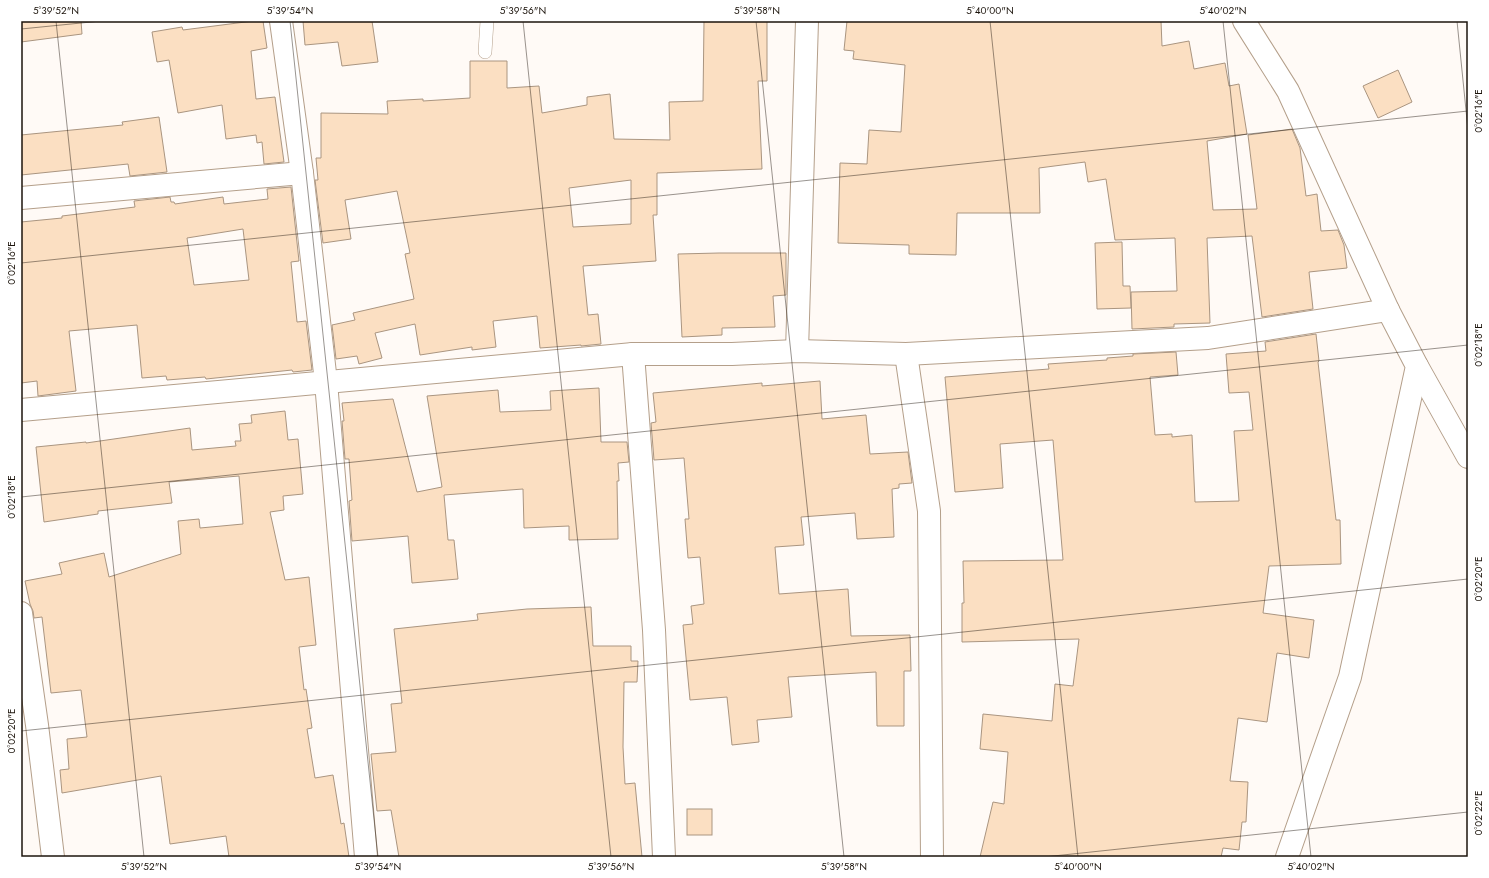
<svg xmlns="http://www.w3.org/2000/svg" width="1489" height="878" viewBox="0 0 1489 878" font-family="Jost,sans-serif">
  <rect width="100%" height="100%" fill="#fffaf6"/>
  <g fill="#fbdfc2" stroke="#aa9580" fill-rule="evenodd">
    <polygon points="21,21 81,21 82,34 21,42"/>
    <polygon points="253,21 263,21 267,48 251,51 256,99 275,97 284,162 264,164 262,142 257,143 256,135 226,139 222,105 178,113 169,60 157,62 152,32 182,27 183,30"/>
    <polygon points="303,21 372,21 378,62 342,66 338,42 305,45"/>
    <path d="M704,21H767V81H758L762,169L657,173V215H653L656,261L583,266L588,315L598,314L601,344L581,346V345L540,348L537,316L493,321L496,347L472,350V347L420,355L415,324L375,333L382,358L359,364L357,356L336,359L332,325L355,320L353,313L414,299L405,254L410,253L397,191L345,200L351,239L323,243L315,180H318L316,158H321V113L388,114L387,101L423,99V101L470,98V61H507V88L539,86L542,113L587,105V97L610,94L614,139L670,140L669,102L703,101ZM631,180V224L573,227L569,188Z"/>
    <polygon points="847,21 1161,21 1162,46 1189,41 1194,69 1225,63 1229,86 1239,84 1247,134 1207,141 1213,210 1257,209 1248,135 1292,129 1300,148 1306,196 1317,194 1321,231 1338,230 1344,245 1347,268 1309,272 1313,309 1262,317 1252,236 1207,238 1210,323 1174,324 1174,327 1132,329 1131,292 1177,291 1175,238 1115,240 1106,179 1088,182 1085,162 1039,168 1040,213 957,213 956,255 909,254 909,245 838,243 840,163 867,164 869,130 901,132 905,65 853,59 854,51 844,50"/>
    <polygon points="1398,70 1412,102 1378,118 1363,86"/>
    <polygon points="159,117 167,172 130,176 128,164 21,175 21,135 123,125 122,122"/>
    <path d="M291,187L299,261L291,262L297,322L306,321L312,370L293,372L292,370L206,379L205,377L167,380L166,376L142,378L137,325L69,331L76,391L38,396L37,381L21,383V222L62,218V216L135,207L134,201L170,197L171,202H174L175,204L223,197L224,204L268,199L267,189ZM243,229L249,280L194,285L187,238Z"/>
    <polygon points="1122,242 1123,286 1130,286 1131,308 1097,309 1095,243"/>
    <polygon points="719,253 786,253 786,295 773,296 775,327 722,328 722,335 682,337 678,254"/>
    <polygon points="1316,334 1319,361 1318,362 1336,520 1340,520 1341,564 1269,566 1263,613 1314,620 1309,658 1277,653 1267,722 1238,718 1230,781 1248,782 1246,822 1242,822 1239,850 1223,848 1221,857 980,857 993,802 1004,804 1008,752 980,749 983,714 1052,721 1055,684 1073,686 1079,639 962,642 962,603 964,603 963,561 1063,560 1053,440 1000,444 1003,488 955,492 945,377 1049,369 1048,364 1107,360 1107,358 1133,356 1133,354 1176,352 1178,375 1150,377 1155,435 1172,434 1172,437 1192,435 1195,502 1239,501 1234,431 1253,430 1249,392 1229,393 1226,354 1266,351 1265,342"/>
    <polygon points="820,381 822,419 866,415 870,454 908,452 912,483 899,484 899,488 892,489 894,537 857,539 855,513 801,517 804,545 775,547 779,594 848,589 851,636 910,635 911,671 904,671 904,726 877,726 876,672 788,677 792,717 757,720 759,742 732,745 727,697 690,700 683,625 693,624 691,606 704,604 700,557 688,558 685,519 689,519 684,458 654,460 651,423 656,422 653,393 762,383 762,386"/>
    <polygon points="599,388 601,442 627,442 629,462 618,463 619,481 617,481 618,539 569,540 569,526 524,528 523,489 444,495 448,540 454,540 458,579 412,583 408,536 352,541 349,501 352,500 349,459 345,459 342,421 344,421 342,403 393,399 417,492 442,487 427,396 498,390 500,412 551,410 550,391"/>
    <polygon points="285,411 288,440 298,439 303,494 283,496 284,510 270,512 285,580 309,577 316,645 299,647 304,690 306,689 312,728 307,729 315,778 333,775 341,824 344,823 349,857 229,857 226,836 170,844 161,776 62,793 60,770 69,769 67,739 87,737 81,690 51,693 42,617 34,618 33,611 30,604 25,581 62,574 59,563 104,553 109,577 181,554 178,521 199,519 200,528 243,524 239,476 169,482 172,503 98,511 98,514 44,522 36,447 86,442 86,443 190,428 192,450 236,446 235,441 241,441 239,424 252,423 251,415"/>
    <polygon points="591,607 593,646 631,646 631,661 638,661 637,682 624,682 623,747 625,784 635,783 642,857 399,857 391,810 377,811 371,754 396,752 391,704 402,703 394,629 478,620 477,614 527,609"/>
    <rect x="687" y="809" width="25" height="26"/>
  </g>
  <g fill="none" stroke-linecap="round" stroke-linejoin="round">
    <defs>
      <polyline id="lane" points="485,52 487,21"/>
      <g id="street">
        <polyline points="281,21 302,173 326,382 366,857"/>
        <polyline points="1244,21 1288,91 1388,310 1417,366 1350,677 1287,857"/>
        <polyline points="21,198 302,173"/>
        <polyline points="797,351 807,21"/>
        <polyline points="633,354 654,630 664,857"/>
        <polyline points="906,354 929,511 932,857"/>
        <polyline points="1417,366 1468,457"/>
        <polyline points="21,410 633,354 732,354 797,351 906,354 1208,338 1388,310"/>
        <polyline points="21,613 37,725 53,857"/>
      </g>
    </defs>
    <use href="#lane" stroke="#b49f8a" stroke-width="14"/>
    <use href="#street" stroke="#b49f8a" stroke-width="24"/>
    <use href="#lane" stroke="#fff" stroke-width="13"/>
    <use href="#street" stroke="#fff" stroke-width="22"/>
  </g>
  <path fill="none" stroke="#1c140c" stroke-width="1" stroke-opacity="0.45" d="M56,21L144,857M290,21L378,857M523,21L611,857M756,21L844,857M990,21L1078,857M1223,21L1311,857M1457,21L1468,130M21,29L101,21M21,263L1468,111M21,497L1468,345M21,731L1468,579M1044,857L1468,812"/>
  <rect width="1489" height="878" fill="none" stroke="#ffffff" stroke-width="44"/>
  <rect x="22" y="22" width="1445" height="834" fill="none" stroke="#1c140c" stroke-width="1.5"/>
  <g font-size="10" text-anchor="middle" fill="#1c140c">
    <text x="56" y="14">5°39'52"N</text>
    <text x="290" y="14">5°39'54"N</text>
    <text x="523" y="14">5°39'56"N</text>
    <text x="757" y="14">5°39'58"N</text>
    <text x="990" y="14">5°40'00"N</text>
    <text x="1223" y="14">5°40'02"N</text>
    <text transform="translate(1478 111) rotate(-90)" y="4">0°02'16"E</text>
    <text transform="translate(11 263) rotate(-90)" y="4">0°02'16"E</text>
    <text transform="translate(1478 345) rotate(-90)" y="4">0°02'18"E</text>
    <text transform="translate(11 497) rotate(-90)" y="4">0°02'18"E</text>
    <text transform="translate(1478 579) rotate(-90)" y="4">0°02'20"E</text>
    <text transform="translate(11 731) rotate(-90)" y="4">0°02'20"E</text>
    <text transform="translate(1478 813) rotate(-90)" y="4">0°02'22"E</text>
    <text x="144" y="870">5°39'52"N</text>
    <text x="378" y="870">5°39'54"N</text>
    <text x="611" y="870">5°39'56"N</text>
    <text x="844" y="870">5°39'58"N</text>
    <text x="1078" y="870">5°40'00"N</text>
    <text x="1311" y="870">5°40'02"N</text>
  </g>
</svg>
